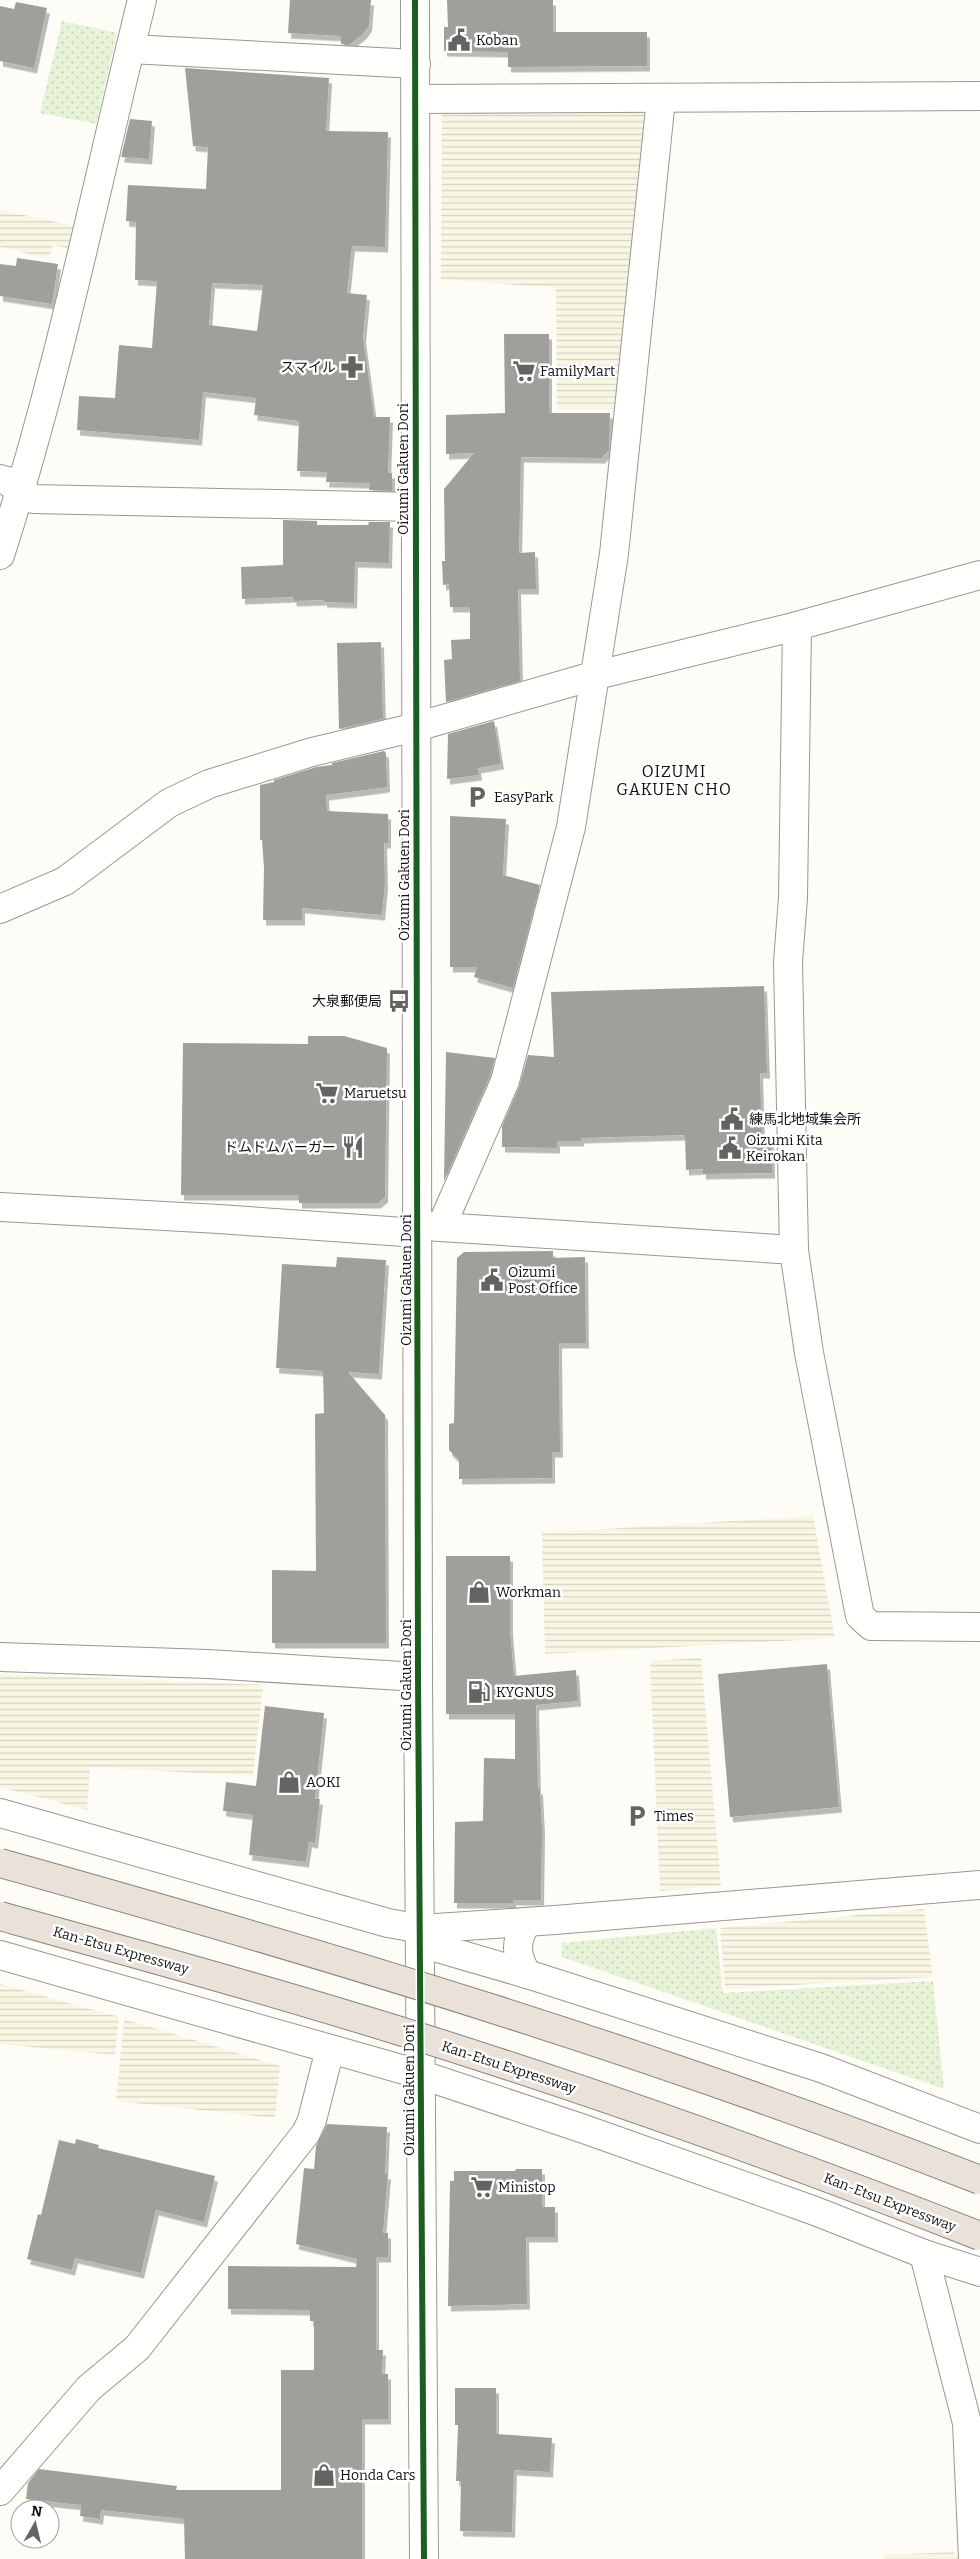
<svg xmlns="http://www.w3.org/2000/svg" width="980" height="2559" viewBox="0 0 980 2559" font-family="Bitter,'Noto Sans JP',serif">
  <defs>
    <pattern id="farmland-rules" width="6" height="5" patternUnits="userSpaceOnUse" patternTransform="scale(1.25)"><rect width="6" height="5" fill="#f9f7e4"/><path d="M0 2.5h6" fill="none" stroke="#d4d3c3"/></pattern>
    <pattern id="park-dots" width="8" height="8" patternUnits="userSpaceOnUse" patternTransform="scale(1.25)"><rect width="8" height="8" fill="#e7f3d7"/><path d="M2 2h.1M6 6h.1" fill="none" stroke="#c5cfb8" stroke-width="1.8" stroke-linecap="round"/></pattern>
    <filter id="shadow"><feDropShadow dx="3" dy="5.5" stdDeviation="0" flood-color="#0004"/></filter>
  </defs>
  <rect width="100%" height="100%" fill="#fdfcf7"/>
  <g fill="url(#farmland-rules)">
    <polygon points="442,111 643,111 648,116 620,409 557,409 556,288 441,279"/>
    <polygon points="0,210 75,226 70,249 53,245 49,259 0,247"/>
    <polygon points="813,1516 835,1638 545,1654 542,1533"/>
    <polygon points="701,1658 721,1886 660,1891 650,1661"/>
    <polygon points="0,1674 263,1685 253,1776 90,1767 87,1810 0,1787"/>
    <polygon points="924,1909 933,1977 725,1989 720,1928"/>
    <polygon points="0,1984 119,2017 115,2055 0,2044"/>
    <polygon points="124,2019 280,2066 275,2118 116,2101"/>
    <polygon points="953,2552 959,2559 884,2559 884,2555"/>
  </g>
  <g fill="url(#park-dots)">
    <polygon points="62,21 117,33 96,124 40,113"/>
    <polygon points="716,1928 723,1993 933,1981 944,2089 562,1957 562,1943"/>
  </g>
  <g fill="#a19f9c" fill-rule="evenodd" filter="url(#shadow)">
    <polygon points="290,0 371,0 369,26 363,34 349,45 341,44 341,36 288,33"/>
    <polygon points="447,0 553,0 553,32 647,32 647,66 508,67 508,52 444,51 444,27 448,27"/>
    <polygon points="16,2 47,8 34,68 0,61 0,6 14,9"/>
    <path d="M185,68L329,78L326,131L388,132L385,247L352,246L347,293L367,295L363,337L374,417H390L388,473H392V491L369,490L370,483L326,482L327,472L297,471L299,421L254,415L256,398L203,392L199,440L77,430L79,396L115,398L119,345L152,348L157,281L135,280L136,222L126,221L128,185L206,189L208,147L193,146ZM212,283L263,285L257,331L209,325Z"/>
    <polygon points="130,119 152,121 149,159 121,157"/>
    <polygon points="17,258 58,264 52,304 0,296 0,264 16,266"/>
    <polygon points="504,334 549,334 549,413 610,413 609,450 602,458 521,457 519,553 535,552 536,589 518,589 520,681 446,702 444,660 452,659 451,640 470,639 470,607 450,607 449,584 443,585 442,561 445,561 444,489 474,453 446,454 446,415 505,413"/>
    <polygon points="283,520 317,521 317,525 368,525 369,522 390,522 389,563 355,562 354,603 324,602 324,600 294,601 293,597 242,599 241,567 283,565"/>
    <polygon points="381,642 383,719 339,729 337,643"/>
    <polygon points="494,721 501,764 478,768 479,775 447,779 448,734"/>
    <polygon points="384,751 386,753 387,787 326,795 327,811 388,814 388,843 384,843 385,883 382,915 302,908 302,920 263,920 264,868 262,840 260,840 260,785 274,782 274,780 316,767 332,765 332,763"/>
    <polygon points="450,816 506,819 503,875 540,885 513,988 474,977 477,967 450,967"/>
    <polygon points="764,986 767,1073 760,1073 762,1136 771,1135 772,1173 703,1174 703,1169 686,1170 685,1135 581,1138 581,1141 557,1141 557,1148 502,1147 502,1126 519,1087 528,1055 554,1057 551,992"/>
    <polygon points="308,1036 344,1036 387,1048 385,1197 378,1203 299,1203 299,1195 181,1195 183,1043 308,1044"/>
    <polygon points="446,1052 495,1058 490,1076 444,1181"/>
    <polygon points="553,1251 553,1258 585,1257 586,1343 559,1343 560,1452 552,1452 552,1478 459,1479 459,1460 449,1450 449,1424 454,1423 457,1258 464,1252"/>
    <polygon points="337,1257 386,1260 379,1374 348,1372 385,1415 386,1643 272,1643 272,1570 316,1571 315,1414 324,1413 323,1371 276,1368 282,1264 336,1267"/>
    <polygon points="446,1556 510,1556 510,1630 514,1676 576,1670 578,1701 536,1705 538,1789 540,1789 542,1830 541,1900 513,1900 513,1903 454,1903 455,1822 483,1821 484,1758 515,1759 515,1714 446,1714"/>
    <polygon points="827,1664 839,1807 730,1817 718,1674"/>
    <polygon points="265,1706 324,1713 315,1799 320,1799 315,1843 309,1842 306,1862 249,1855 253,1815 223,1811 226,1782 256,1786"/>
    <polygon points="327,2124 387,2127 385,2174 388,2174 383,2233 388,2233 388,2257 376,2257 376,2350 383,2350 382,2374 388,2374 388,2419 362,2419 362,2559 185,2559 184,2519 101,2510 100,2519 80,2516 81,2505 26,2499 28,2483 39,2469 177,2486 176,2490 281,2490 281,2370 314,2370 314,2321 310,2321 310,2310 228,2309 228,2266 356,2267 357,2259 296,2244 304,2168 314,2169 316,2146"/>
    <polygon points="76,2139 99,2145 98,2148 215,2176 204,2222 156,2210 141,2273 75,2258 72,2270 27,2259 38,2214 41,2215 59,2140 75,2144"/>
    <polygon points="516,2169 542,2169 542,2207 555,2207 555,2237 526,2237 527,2304 448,2306 450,2181 454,2181 454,2171 515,2171"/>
    <polygon points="455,2388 496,2388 496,2434 552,2438 550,2472 514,2470 512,2532 460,2531 461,2481 456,2481 458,2425 455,2425"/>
  </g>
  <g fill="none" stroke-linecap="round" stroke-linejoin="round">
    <defs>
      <g id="minor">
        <polyline points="130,49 416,64"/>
        <polyline points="416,99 980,96"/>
        <polyline points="0,479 7,481 33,499 416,507"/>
        <path d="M0,555C59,374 96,185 142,0"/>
        <polyline points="0,909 65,881 169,803 209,784 312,752 416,727 593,676 797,626 980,575"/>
        <polyline points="0,1207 219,1219 418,1233"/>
        <polyline points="425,1226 794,1250 809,1353 860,1616 871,1626 980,1627"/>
        <polyline points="441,1227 505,1081 571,827 614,554 661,99"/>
        <polyline points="794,1250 788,962 793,898 797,626"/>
        <polyline points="0,1813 388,1923 421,1929 438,1948 527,1974 821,2068 980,2129"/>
        <path d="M527,1922C515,1941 515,1954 527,1974"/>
        <polyline points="0,1955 422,2075 581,2128 815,2211 924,2254 980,2272"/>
        <polyline points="924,2254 967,2423 973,2559"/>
        <polyline points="0,2491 89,2388 137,2348 306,2133 312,2120 330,2049"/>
      </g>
      <g id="tertiary">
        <polyline points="415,0 418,1677 424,2559"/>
        <polyline points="0,1657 208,1664 418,1677"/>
        <polyline points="421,1929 555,1920 980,1885"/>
      </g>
    </defs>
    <use href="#minor" stroke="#979795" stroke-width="30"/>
    <use href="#tertiary" stroke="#979795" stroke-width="30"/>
    <use href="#minor" stroke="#fffffe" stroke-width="28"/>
    <use href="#tertiary" stroke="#fffffe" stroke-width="28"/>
    <defs>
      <g id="motorway-bridge">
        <path d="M0,1863C330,1955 660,2055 980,2180"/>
        <path d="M0,1916C166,1962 333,2008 497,2062C660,2115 821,2174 980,2236"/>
      </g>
    </defs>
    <use href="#motorway-bridge" stroke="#858482" stroke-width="30" stroke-linecap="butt"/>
    <use href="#motorway-bridge" stroke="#eae1d8" stroke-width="28"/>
    <defs>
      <polyline id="cycleway" points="415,0 418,1677 424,2559"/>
    </defs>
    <use href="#cycleway" stroke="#fff" stroke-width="9"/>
    <use href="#cycleway" stroke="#1b5e20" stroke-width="6"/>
  </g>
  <defs>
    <symbol id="civic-bare" viewBox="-9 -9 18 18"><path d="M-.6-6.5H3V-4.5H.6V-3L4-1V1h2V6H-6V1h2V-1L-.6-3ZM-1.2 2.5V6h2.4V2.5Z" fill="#646362" stroke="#fff" stroke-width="2.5" paint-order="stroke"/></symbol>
    <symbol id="pharmacy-bare" viewBox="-9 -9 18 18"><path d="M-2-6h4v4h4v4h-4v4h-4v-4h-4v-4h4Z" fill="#646362" stroke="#fff" stroke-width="2.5" paint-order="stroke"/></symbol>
    <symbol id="supermarket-bare" viewBox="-9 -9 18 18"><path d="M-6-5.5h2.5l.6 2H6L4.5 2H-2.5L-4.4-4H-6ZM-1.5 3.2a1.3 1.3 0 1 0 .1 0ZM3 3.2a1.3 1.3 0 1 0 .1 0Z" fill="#646362" stroke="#fff" stroke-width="2.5" paint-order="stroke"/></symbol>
    <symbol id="parking-bare" viewBox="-9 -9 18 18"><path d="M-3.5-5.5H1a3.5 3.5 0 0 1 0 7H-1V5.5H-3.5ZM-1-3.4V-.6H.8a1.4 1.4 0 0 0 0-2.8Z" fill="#646362" stroke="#fff" stroke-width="2.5" paint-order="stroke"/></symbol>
    <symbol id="bus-bare" viewBox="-9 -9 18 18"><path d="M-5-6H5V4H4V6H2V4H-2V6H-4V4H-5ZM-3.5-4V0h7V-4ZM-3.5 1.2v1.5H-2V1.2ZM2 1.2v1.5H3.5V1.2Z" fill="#646362" stroke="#fff" stroke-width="2.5" paint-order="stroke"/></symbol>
    <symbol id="restaurant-bare" viewBox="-9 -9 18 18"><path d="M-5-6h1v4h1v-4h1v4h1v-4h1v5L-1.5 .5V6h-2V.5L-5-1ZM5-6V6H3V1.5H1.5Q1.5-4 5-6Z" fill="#646362" stroke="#fff" stroke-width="2.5" paint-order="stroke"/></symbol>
    <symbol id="shop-bare" viewBox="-9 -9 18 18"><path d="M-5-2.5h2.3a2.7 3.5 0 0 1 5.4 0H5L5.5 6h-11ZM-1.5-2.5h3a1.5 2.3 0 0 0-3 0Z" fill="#646362" stroke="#fff" stroke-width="2.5" paint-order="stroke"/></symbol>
    <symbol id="fuel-bare" viewBox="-9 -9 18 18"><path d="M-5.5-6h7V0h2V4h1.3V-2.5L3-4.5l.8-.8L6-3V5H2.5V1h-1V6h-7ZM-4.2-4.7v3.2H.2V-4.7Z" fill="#646362" stroke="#fff" stroke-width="2.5" paint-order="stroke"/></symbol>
  </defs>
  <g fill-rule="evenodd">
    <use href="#civic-bare" x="443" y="24" width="32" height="32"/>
    <use href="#pharmacy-bare" x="336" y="351" width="32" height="32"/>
    <use href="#supermarket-bare" x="508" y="355" width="32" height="32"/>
    <use href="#parking-bare" x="461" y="781" width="32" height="32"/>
    <use href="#bus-bare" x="383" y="985" width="32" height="32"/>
    <use href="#supermarket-bare" x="311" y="1077" width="32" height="32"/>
    <use href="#civic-bare" x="716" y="1103" width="32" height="32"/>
    <use href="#restaurant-bare" x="337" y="1131" width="32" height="32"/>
    <use href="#civic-bare" x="714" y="1132" width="32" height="32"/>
    <use href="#civic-bare" x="476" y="1264" width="32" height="32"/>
    <use href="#shop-bare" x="463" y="1576" width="32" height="32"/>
    <use href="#fuel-bare" x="463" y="1676" width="32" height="32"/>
    <use href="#shop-bare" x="273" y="1766" width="32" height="32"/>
    <use href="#parking-bare" x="621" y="1800" width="32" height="32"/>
    <use href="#supermarket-bare" x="466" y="2171" width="32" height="32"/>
    <use href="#shop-bare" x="308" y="2459" width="32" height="32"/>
  </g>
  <g text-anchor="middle" stroke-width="5" stroke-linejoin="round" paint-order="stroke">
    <g font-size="14" fill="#111" stroke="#fff" text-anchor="start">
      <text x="476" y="45">Koban</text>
      <text x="336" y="372" text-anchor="end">スマイル</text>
      <text x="540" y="376">FamilyMart</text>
      <text x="494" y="802">EasyPark</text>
      <text x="382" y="1006" text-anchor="end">大泉郵便局</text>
      <text x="344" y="1098">Maruetsu</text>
      <text x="749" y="1124">練馬北地域集会所</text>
      <text x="746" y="1145">Oizumi Kita<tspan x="746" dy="16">Keirokan</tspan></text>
      <text x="336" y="1152" text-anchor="end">ドムドムバーガー</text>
      <text x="508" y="1277">Oizumi<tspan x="508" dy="16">Post Office</tspan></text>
      <text x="496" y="1597">Workman</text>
      <text x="496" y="1697">KYGNUS</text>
      <text x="306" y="1787">AOKI</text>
      <text x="654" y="1821">Times</text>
      <text x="498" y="2192">Ministop</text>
      <text x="340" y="2480">Honda Cars</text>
    </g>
    <g font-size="14" fill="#111" stroke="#fff">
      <text transform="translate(403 469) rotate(-90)" y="5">Oizumi Gakuen Dori</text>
      <text transform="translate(404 875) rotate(-90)" y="5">Oizumi Gakuen Dori</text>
      <text transform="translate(406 1280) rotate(-90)" y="5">Oizumi Gakuen Dori</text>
      <text transform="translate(406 1685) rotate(-90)" y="5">Oizumi Gakuen Dori</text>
      <text transform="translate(121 1950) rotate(16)" y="5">Kan-Etsu Expressway</text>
      <text transform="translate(509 2067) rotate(18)" y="5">Kan-Etsu Expressway</text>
      <text transform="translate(409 2090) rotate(-90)" y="5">Oizumi Gakuen Dori</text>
      <text transform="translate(890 2202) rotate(21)" y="5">Kan-Etsu Expressway</text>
    </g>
    <g font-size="16" letter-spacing="1" fill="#111" stroke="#fff">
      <text x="674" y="777">OIZUMI<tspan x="674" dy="18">GAKUEN CHO</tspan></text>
    </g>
  </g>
  <g transform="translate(35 2524) rotate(8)"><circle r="24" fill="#ffffff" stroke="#a0a0a0"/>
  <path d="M0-4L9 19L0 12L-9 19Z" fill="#646362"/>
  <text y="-8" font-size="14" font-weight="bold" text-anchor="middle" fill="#111111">N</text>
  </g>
</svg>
